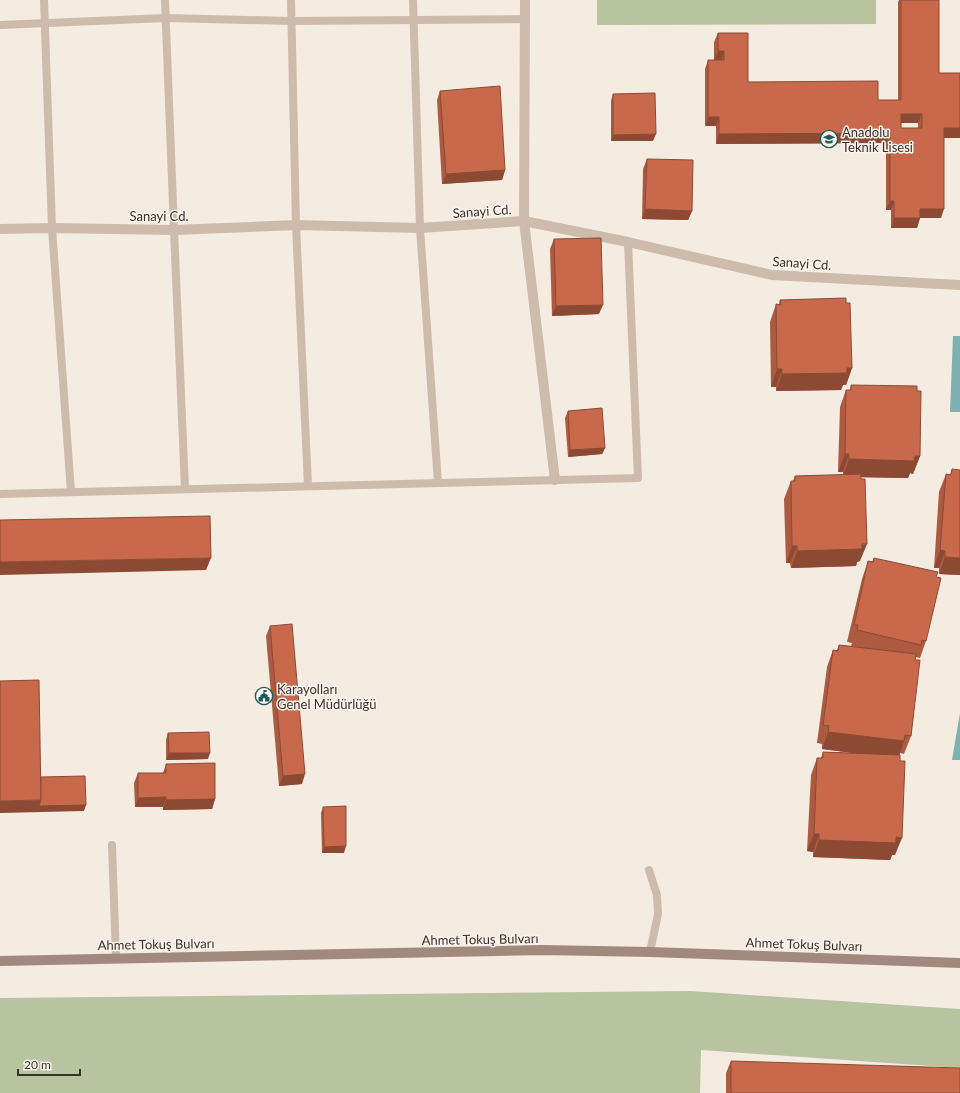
<svg xmlns="http://www.w3.org/2000/svg" width="960" height="1093" viewBox="0 0 960 1093" font-family="Lato,sans-serif">
  <rect width="100%" height="100%" fill="#f4ebe1"/>
  <g fill="#b8c4a0">
    <polygon points="597,0 876,0 876,24 597,25"/>
    <polygon points="691,991 960,1009 960,1068 701,1050 700,1093 0,1093 0,998"/>
  </g>
  <g fill="#7fb0b2">
    <polygon points="953,336 960,336 960,412 950,412"/>
    <polygon points="960,712 960,760 952,760 960,713"/>
  </g>
  <g fill="none" stroke-linecap="round" stroke-linejoin="round">
    <g stroke="#cdbbac" stroke-width="8">
      <polyline points="44,0 52,228 71,492"/>
      <polyline points="165,0 174,230 185,489"/>
      <polyline points="291,0 296,225 308,486"/>
      <polyline points="413,0 420,228 438,483"/>
      <polyline points="0,25 166,18 291,21 525,19"/>
      <polyline points="0,494 638,478 628,242"/>
      <polyline points="112,845 116,958"/>
      <polyline points="649,870 657,895 658,914 650,952"/>
    </g>
    <g stroke="#cdbbac" stroke-width="10">
      <polyline points="525,0 524,221 555,480"/>
      <polyline points="0,229 52,228 174,230 296,225 420,228 524,221 628,242 772,275 960,285"/>
    </g>
    <polyline stroke="#a18a7d" stroke-width="10" points="0,961 541,950 650,952 960,963"/>
  </g>
  <g fill="#ac5a40" fill-rule="evenodd">
    <path d="M899,0H901L939,73H960V138H944L941,218H920L917,228H891V210H886V143L716,144V126H705V69L708,60H714V42L718,33L748,82L878,100H898V2ZM901,123H918V128H901Z"/>
    <polygon points="440,91 505,170 502,180 442,184 437,100"/>
    <polygon points="613,94 653,141 611,141 611,101"/>
    <polygon points="647,159 692,211 688,220 642,219 643,169"/>
    <polygon points="554,239 599,314 552,316 550,249"/>
    <polygon points="780,300 846,303 852,368 846,385 843,385 841,390 776,391 776,387 771,387 770,322 776,304 779,304"/>
    <polygon points="851,385 920,456 913,474 910,473 908,478 861,477 860,561 857,562 856,566 791,568 790,563 786,563 784,499 791,481 793,481 795,476 843,475 843,472 838,472 840,407 846,390 850,390"/>
    <polygon points="568,411 605,448 602,454 568,457 565,418"/>
    <polygon points="952,469 960,575 939,574 939,568 934,568 939,492 946,474 950,475"/>
    <polygon points="874,558 926,641 920,658 916,657 915,660 911,736 904,754 900,753 899,755 895,855 892,855 890,860 813,857 813,852 807,851 811,775 817,758 821,758 823,752 854,753 822,749 822,744 817,743 827,667 833,650 837,650 839,645 851,646 852,643 847,642 862,579 868,561 872,562"/>
    <polygon points="270,626 302,784 279,786 266,636"/>
    <polygon points="168,733 208,759 166,760 166,740"/>
    <polygon points="166,764 215,799 212,809 163,810 163,807 135,807 134,783 138,773 163,773"/>
    <polygon points="323,807 344,853 322,853 321,813"/>
    <polygon points="731,1061 960,1093 726,1093 726,1073"/>
  </g>
  <g fill="#8c4a34">
    <polygon points="718,51 724,51 721,61 714,61"/>
    <polygon points="901,114 922,114 918,123 898,123"/>
    <polygon points="708,117 719,117 716,126 705,126"/>
    <polygon points="944,128 960,128 960,138 941,138"/>
    <polygon points="890,133 886,143 716,144 719,134"/>
    <polygon points="656,134 653,141 611,141 613,135"/>
    <polygon points="505,170 502,180 442,184 446,174"/>
    <polygon points="890,201 894,201 891,210 886,210"/>
    <polygon points="645,209 692,211 688,220 642,219"/>
    <polygon points="920,209 944,209 941,218 917,218"/>
    <polygon points="894,218 920,218 917,228 891,228"/>
    <polygon points="603,305 599,314 552,316 556,306"/>
    <polygon points="847,368 852,368 846,385 843,385 841,390 776,391 782,374"/>
    <polygon points="777,369 782,369 776,387 771,387"/>
    <polygon points="605,448 602,454 568,457 570,450"/>
    <polygon points="845,454 849,454 843,472 838,472"/>
    <polygon points="915,456 920,456 913,474 910,473 908,478 843,477 849,459"/>
    <polygon points="867,544 860,561 857,562 856,566 791,568 797,551"/>
    <polygon points="792,546 797,546 790,563 786,563"/>
    <polygon points="940,550 945,551 939,568 934,568"/>
    <polygon points="945,557 960,558 960,575 939,574"/>
    <polygon points="211,558 206,570 0,575 0,562"/>
    <polygon points="828,732 904,741 898,759 822,749"/>
    <polygon points="169,753 210,753 208,759 166,760"/>
    <polygon points="305,774 302,784 279,786 283,776"/>
    <polygon points="166,797 163,807 135,807 138,798"/>
    <polygon points="215,799 212,809 163,810 166,800"/>
    <polygon points="41,800 86,805 84,811 0,813 0,801"/>
    <polygon points="814,834 819,834 813,852 807,851"/>
    <polygon points="896,837 902,838 895,855 892,855 890,860 813,857 819,840"/>
    <polygon points="346,846 344,853 322,853 324,847"/>
  </g>
  <g fill="#c8694b" stroke="#8c4a34" fill-rule="evenodd">
    <path d="M901,0H939V73H960V128H944V209H920V218H894V201H890V133L719,134V117H708V60H724V51H718V33H748V82L878,81V100H901ZM901,114H922V128H901Z"/>
    <polygon points="500,86 505,170 446,174 440,91"/>
    <polygon points="655,93 656,134 613,135 613,94"/>
    <polygon points="647,159 693,160 692,211 645,209"/>
    <polygon points="601,238 603,305 556,306 554,239"/>
    <polygon points="846,298 846,303 850,303 852,368 847,368 847,373 782,374 782,369 777,369 776,304 781,305 780,300"/>
    <polygon points="851,385 917,386 917,391 921,391 920,456 915,456 914,461 849,459 849,454 845,454 846,390 851,390"/>
    <polygon points="602,408 605,448 570,450 568,411"/>
    <polygon points="952,469 960,470 960,558 945,557 945,551 940,550 946,474 951,475"/>
    <polygon points="861,474 861,479 865,479 867,544 862,544 862,549 797,551 797,546 792,546 791,481 795,481 795,476"/>
    <polygon points="210,516 211,558 0,562 0,520"/>
    <polygon points="874,558 938,572 936,577 941,578 926,641 922,640 921,645 857,630 858,625 854,625 868,561 873,562"/>
    <polygon points="292,624 305,774 283,776 270,626"/>
    <polygon points="839,645 916,654 915,660 920,660 911,736 905,735 904,741 828,732 829,726 823,725 833,650 838,651"/>
    <polygon points="39,680 41,800 0,801 0,681"/>
    <polygon points="209,732 210,753 169,753 168,733"/>
    <polygon points="823,752 900,755 900,761 905,761 902,838 896,837 896,843 819,840 819,834 814,834 817,758 823,758"/>
    <polygon points="215,763 215,799 166,800 166,797 138,798 138,773 166,773 166,764"/>
    <polygon points="85,776 86,805 39,806 41,800 41,777"/>
    <polygon points="346,806 346,846 324,847 323,807"/>
    <polygon points="731,1061 960,1068 960,1093 731,1093"/>
  </g>
  <defs>
    <symbol id="school-ring" viewBox="-11 -11 22 22"><circle r="9.5" fill="#fbf5ee" stroke="#1f5a5e" stroke-width="1.5"/><path d="M0-5L7-2L0 1L-7-2ZM-4 1L0 2.5L4 1V4Q0 6-4 4Z" fill="#1f5a5e"/></symbol>
    <symbol id="civic-ring" viewBox="-11 -11 22 22"><circle r="9.5" fill="#fbf5ee" stroke="#1f5a5e" stroke-width="1.5"/><path d="M-.6-6.5H3V-4.5H.6V-3L4-1V1h2V6H-6V1h2V-1L-.6-3ZM-1.2 2.5V6h2.4V2.5Z" fill="#1f5a5e"/></symbol>
  </defs>
  <g fill-rule="evenodd">
    <use href="#school-ring" x="819" y="129" width="20" height="20"/>
    <use href="#civic-ring" x="254" y="686" width="20" height="20"/>
  </g>
  <g text-anchor="middle" stroke-width="3" stroke-linejoin="round" paint-order="stroke">
    <g font-size="13" fill="#3b302b" stroke="#fbf5ee" text-anchor="start">
      <text x="842" y="137">Anadolu<tspan x="842" dy="15">Teknik Lisesi</tspan></text>
      <text x="277" y="694">Karayolları<tspan x="277" dy="15">Genel Müdürlüğü</tspan></text>
    </g>
    <g font-size="13" fill="#3b302b" stroke="#fbf5ee">
      <text transform="translate(482 211) rotate(-4)" y="5">Sanayi Cd.</text>
      <text x="159" y="221">Sanayi Cd.</text>
      <text transform="translate(802 263) rotate(4)" y="5">Sanayi Cd.</text>
      <text transform="translate(480 939) rotate(-1)" y="5">Ahmet Tokuş Bulvarı</text>
      <text transform="translate(156 944) rotate(-1)" y="5">Ahmet Tokuş Bulvarı</text>
      <text transform="translate(804 944) rotate(2)" y="5">Ahmet Tokuş Bulvarı</text>
    </g>
  </g>
  <path d="M18 1069v6h62v-6" fill="none" stroke="#3b302b" stroke-width="2"/>
  <text x="24" y="1069" font-size="12" fill="#3b302b" stroke="#fbf5ee" stroke-width="3" paint-order="stroke">20 m</text>
</svg>
